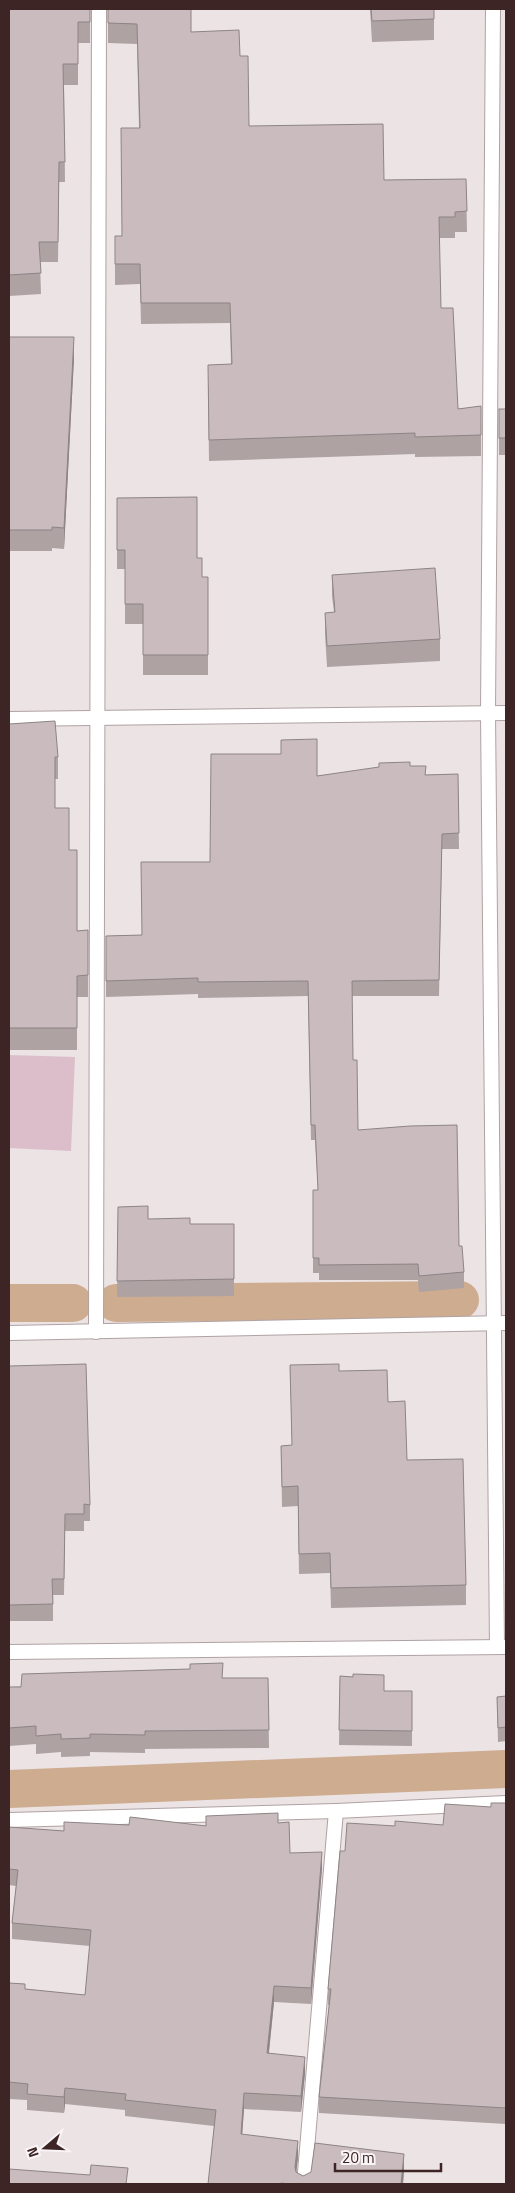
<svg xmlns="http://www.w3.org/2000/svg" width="515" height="2193" viewBox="0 0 515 2193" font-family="'Titillium Web',sans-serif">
  <rect width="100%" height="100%" fill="#ece3e5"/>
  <polygon fill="#dbbeca" points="9,1055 75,1057 71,1151 9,1148"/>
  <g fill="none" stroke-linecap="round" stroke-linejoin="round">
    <g stroke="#cdac90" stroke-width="38">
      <polyline points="9,1303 73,1303"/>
      <polyline points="116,1303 460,1300"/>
      <polyline points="9,1789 506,1769"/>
    </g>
    <defs>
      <g id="minor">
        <polyline points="493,9 488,713 497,1647"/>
        <polyline points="9,719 506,713"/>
        <polyline points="96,1332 99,9"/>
        <polyline points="9,1820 336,1811 506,1803"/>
        <polyline points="304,2184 336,1811"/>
      </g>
      <g id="tertiary">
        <polyline points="9,1333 506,1323"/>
        <polyline points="9,1652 506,1647"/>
      </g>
    </defs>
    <use href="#minor" stroke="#b0a2a3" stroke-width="16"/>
    <use href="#tertiary" stroke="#b0a2a3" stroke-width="16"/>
    <use href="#minor" stroke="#fff" stroke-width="14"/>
    <use href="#tertiary" stroke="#fff" stroke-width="14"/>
  </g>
  <g fill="#aea2a3">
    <polygon points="9,9 90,9 90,43 78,43 78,85 64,85 65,182 59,182 58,262 40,262 41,294 9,296"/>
    <polygon points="108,9 191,32 240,56 249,126 384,180 466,179 467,232 455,232 455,238 439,238 441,308 458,409 481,406 481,456 415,457 415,454 209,461 208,385 231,364 230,323 141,324 140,284 115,285 115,236 122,236 139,128 137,44 108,43"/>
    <polygon points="370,9 434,9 434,40 372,42"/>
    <polygon points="9,337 74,358 64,549 52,548 52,551 9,551"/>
    <rect x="499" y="409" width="7" height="46"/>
    <polygon points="117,498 197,558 202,577 208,577 208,675 143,675 143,624 125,624 125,569 117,569"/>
    <polygon points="332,575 440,639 440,661 327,667 325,634 325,613 334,612 332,596"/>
    <polygon points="9,724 58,757 58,779 55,779 55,808 69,850 77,931 88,930 88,997 77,997 77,1050 9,1050"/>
    <polygon points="410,766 425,775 458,774 459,849 442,849 439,996 352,996 353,1060 358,1130 459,1246 464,1272 464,1288 419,1292 418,1280 319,1280 319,1273 313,1273 313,1190 318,1190 315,1140 311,1140 308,996 198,998 198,994 106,997 106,936 141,935 210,862 317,776"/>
    <polygon points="118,1207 148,1219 190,1224 234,1224 234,1296 117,1297"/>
    <polygon points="290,1365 339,1371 388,1402 407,1460 466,1585 466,1605 331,1608 330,1573 299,1574 298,1506 282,1507 281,1446 292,1445"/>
    <polygon points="9,1366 90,1505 90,1521 84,1521 84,1531 65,1531 64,1595 53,1595 53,1621 9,1621"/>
    <polygon points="340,1676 353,1677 384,1691 412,1691 412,1746 339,1745"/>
    <polygon points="223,1678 268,1678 269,1748 145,1749 145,1753 90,1752 90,1756 61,1757 61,1752 36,1754 36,1744 9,1746 9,1687"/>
    <polygon points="506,1696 506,1741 498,1742 497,1697"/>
    <polygon points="506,1803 506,2124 319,2113 319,2097 329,2005 328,2005 328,1989 345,1851 395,1826 443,1825 491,1807"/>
    <polygon points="206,1816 278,1823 290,1853 322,1868 311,2004 274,2002 269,2053 305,2073 301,2112 244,2109 242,2135 298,2157 296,2172 303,2176 404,2170 403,2184 208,2184 214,2126 125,2116 125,2110 65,2104 64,2113 27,2110 27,2100 9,2099 9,1983 25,1989 85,1995 90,1946 12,1939 12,1923 16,1886 9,1885 9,1827 64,1831 129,1825 206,1826"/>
  </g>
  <g fill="#8d8485">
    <polygon points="74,337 74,358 64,549 64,528"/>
    <polygon points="322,1852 322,1868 311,2004 311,1988"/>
    <polygon points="274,1986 274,2002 267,2069 267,2053"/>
    <polygon points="305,2057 305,2073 301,2112 301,2096"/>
    <polygon points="65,2088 65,2104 64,2113 64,2097"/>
    <polygon points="244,2093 244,2109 241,2151 241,2134"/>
    <polygon points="298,2141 298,2157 295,2184 295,2167"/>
    <polygon points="404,2154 404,2170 403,2184 401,2184"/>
  </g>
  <g fill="#cabcbe" stroke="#8d8485">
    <polygon points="9,9 90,9 90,22 78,22 78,64 63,64 65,162 59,162 58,242 39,242 41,273 9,275"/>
    <polygon points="108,9 191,9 191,32 239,30 240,56 248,56 249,126 383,124 384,180 466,179 467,211 455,212 455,217 439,217 441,308 453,308 458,409 481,406 481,435 415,437 415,433 209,440 208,365 232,364 230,303 141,303 140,264 115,264 115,236 122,236 121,128 140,128 137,24 108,23"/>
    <polygon points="371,9 434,9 434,19 372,21"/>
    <polygon points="9,337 74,337 64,528 52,527 52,530 9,530"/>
    <rect x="499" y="409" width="7" height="29"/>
    <polygon points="197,497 197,558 202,558 202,577 208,577 208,655 143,655 143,604 125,604 125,550 117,550 117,498"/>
    <polygon points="435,568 440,639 327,646 325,613 335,612 332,575"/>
    <polygon points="55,721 58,757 55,757 55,808 69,808 69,850 77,850 77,931 88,930 88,975 77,976 77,1028 9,1028 9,724"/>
    <polygon points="317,739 317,776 379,767 379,763 410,762 410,766 426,766 425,775 458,774 459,833 442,834 439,980 352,981 353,1060 357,1060 358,1130 410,1126 457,1125 459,1246 462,1246 464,1272 419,1276 418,1264 319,1265 319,1258 313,1258 313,1190 318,1190 315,1125 311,1125 308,981 198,982 198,978 106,981 106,936 142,935 141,862 210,862 211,754 281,754 281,740"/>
    <polygon points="148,1206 148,1219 190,1218 190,1224 234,1224 234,1279 117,1281 118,1207"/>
    <polygon points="86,1364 90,1505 84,1504 84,1514 65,1514 64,1579 52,1579 53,1604 9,1605 9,1366"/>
    <polygon points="339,1364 339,1371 387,1370 388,1402 405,1401 407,1460 463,1459 466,1585 331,1588 330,1553 299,1554 298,1486 282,1487 281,1446 292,1445 290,1365"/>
    <polygon points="223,1663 222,1678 268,1678 269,1730 145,1731 145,1735 90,1734 90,1738 61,1739 61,1734 36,1736 36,1726 9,1728 9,1687 21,1687 22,1674 190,1669 190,1664"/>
    <polygon points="353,1674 384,1675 384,1691 412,1691 412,1731 339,1730 340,1676 353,1677"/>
    <polygon points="506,1696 506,1727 498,1728 497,1697"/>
    <polygon points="491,1803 506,1803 506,2108 319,2097 331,1989 328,1989 340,1851 345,1851 347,1823 395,1826 395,1821 443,1825 445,1804 491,1807"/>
    <polygon points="278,1813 278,1823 289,1822 290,1853 322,1852 311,1988 274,1986 267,2053 305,2057 301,2096 244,2093 241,2134 298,2141 295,2167 296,2172 303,2176 311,2172 315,2143 404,2154 401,2184 289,2184 281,2183 281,2184 208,2184 216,2110 125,2100 126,2094 65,2088 64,2097 27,2094 28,2084 9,2082 9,1983 25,1984 25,1989 85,1995 91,1930 12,1923 18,1870 9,1869 9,1827 64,1831 64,1822 129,1825 130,1817 206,1826 206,1816"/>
    <polygon points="91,2165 128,2168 126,2184 9,2184 9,2169 90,2175"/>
  </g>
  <rect width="515" height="2193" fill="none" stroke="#3c2524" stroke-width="20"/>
  <g transform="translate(45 2148) rotate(251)" stroke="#f9f4f5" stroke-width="4" paint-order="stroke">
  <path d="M0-4L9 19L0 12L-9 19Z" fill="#3c2524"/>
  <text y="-8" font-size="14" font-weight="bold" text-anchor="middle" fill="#3c2524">N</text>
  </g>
  <path d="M335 2163v8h106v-8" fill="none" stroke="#3c2524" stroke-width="2.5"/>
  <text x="342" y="2163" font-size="15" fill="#3c2524" stroke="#f9f4f5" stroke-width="4" paint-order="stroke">20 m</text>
</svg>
